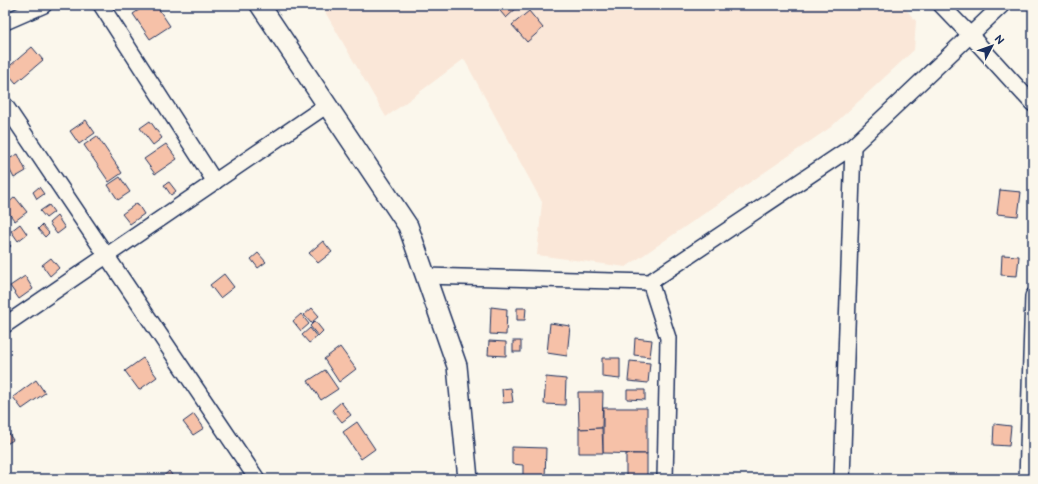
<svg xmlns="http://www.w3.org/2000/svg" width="1038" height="484" viewBox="0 0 1038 484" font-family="'Balsamiq Sans',sans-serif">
  <rect width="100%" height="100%" fill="#fbf7ec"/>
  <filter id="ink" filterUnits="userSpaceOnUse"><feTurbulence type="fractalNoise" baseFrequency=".025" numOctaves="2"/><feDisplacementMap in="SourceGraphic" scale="8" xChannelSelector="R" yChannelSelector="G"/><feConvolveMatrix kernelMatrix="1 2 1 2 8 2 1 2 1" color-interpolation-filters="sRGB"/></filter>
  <g filter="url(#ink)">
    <polygon fill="#fae7d8" points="321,5 902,5 916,21 914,50 831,127 626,267 537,255 542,202 464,59 386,117"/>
    <g fill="#f6c1a8" stroke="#1b2f5e">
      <polygon points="146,5 156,5 170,26 150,39 133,14"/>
      <polygon points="495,5 520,5 506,18"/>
      <polygon points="529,11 543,28 527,42 512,25"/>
      <polygon points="32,47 43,60 16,83 5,70"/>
      <polygon points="86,120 95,133 79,144 70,131"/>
      <polygon points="150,121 162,138 153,145 140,128"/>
      <polygon points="97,136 122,173 109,182 84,145"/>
      <polygon points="166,144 177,159 155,174 144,159"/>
      <polygon points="18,154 26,171 14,178 5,161"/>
      <polygon points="120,177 130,192 118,200 108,185"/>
      <polygon points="169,182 176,191 171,195 164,185"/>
      <polygon points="39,187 44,194 37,199 33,192"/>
      <polygon points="1000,190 1021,192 1018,216 997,214"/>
      <polygon points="15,197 27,212 15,221 5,209 5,206"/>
      <polygon points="137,203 144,214 130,224 122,214"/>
      <polygon points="49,205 54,212 46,218 40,211"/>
      <polygon points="57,216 65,228 57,234 49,223"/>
      <polygon points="20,224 27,234 18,241 11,231"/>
      <polygon points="42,225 49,233 45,237 38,229"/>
      <polygon points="5,240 11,246 5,251"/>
      <polygon points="323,241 332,252 318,263 309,253"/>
      <polygon points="258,253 266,262 258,268 251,259"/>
      <polygon points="1002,255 1019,256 1017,276 1001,275"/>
      <polygon points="51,258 59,268 50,276 42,265"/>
      <polygon points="224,274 234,287 220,298 210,285"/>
      <polygon points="25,276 33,289 19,299 10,286"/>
      <polygon points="491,307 507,309 506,335 490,334"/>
      <polygon points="312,308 319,316 311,323 304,315"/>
      <polygon points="517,308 526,308 525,320 517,320"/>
      <polygon points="301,314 309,324 301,331 293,321"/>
      <polygon points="315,321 323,331 318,336 310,326"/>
      <polygon points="550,323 570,326 567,356 547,353"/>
      <polygon points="310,328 317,337 309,343 302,335"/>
      <polygon points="635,338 652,340 650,357 634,355"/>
      <polygon points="489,341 506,342 506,356 488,355"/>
      <rect x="513" y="341" width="8" height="11"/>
      <polygon points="340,347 356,369 339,382 324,359"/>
      <polygon points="143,358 157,377 139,390 125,371"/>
      <polygon points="602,358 620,358 620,379 602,377"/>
      <polygon points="630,361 650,363 648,383 628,381"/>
      <polygon points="325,370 338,389 321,400 308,381"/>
      <polygon points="546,377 566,379 565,405 544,404"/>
      <polygon points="36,380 45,393 22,409 13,397"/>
      <polygon points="511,388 513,402 503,403 502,389"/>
      <polygon points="627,390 645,390 645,400 627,399"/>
      <polygon points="578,392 603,392 602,428 579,429"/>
      <polygon points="341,402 351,415 342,422 332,410"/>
      <polygon points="603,408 647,408 647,454 603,453"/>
      <polygon points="194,414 204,428 193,435 183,422"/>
      <polygon points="357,422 375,449 361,459 343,432"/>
      <polygon points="994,424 1011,426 1009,446 993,445"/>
      <polygon points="5,428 13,440 5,445"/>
      <polygon points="602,428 603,453 579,453 579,429"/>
      <polygon points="512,447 546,448 545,479 523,479 523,465 512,464"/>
      <rect x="626" y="454" width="21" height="25"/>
      <polygon points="169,471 175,479 160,479"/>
    </g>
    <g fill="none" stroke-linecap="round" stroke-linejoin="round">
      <defs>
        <g id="minor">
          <polyline points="101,5 215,182"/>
          <polyline points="941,5 970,35 1033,104"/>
          <polyline points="5,22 44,5"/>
          <polyline points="5,105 257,479"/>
          <polyline points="425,276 650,282 853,146 1002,5"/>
          <polyline points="650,282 668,338 665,479"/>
          <polyline points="5,325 327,105"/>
          <polyline points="842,479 853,146"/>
          <polyline points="1027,479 1033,296"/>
        </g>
        <polyline id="tertiary" points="260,5 408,226 457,366 468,479"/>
      </defs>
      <use href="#minor" stroke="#1b2f5e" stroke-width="18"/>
      <use href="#tertiary" stroke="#1b2f5e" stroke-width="22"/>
      <use href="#minor" stroke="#fbf7ec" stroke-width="15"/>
      <use href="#tertiary" stroke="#fbf7ec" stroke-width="19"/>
    </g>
  </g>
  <rect width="1038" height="484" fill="none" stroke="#fbf7ec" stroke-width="20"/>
  <rect x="10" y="10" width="1018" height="464" fill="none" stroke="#1b2f5e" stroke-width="1.5" filter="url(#ink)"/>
  <g transform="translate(992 46) rotate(49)" stroke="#fbf7ec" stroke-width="3" paint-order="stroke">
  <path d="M0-3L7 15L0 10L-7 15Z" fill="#1b2f5e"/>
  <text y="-6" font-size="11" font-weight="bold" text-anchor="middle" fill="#1b2f5e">N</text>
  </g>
</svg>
